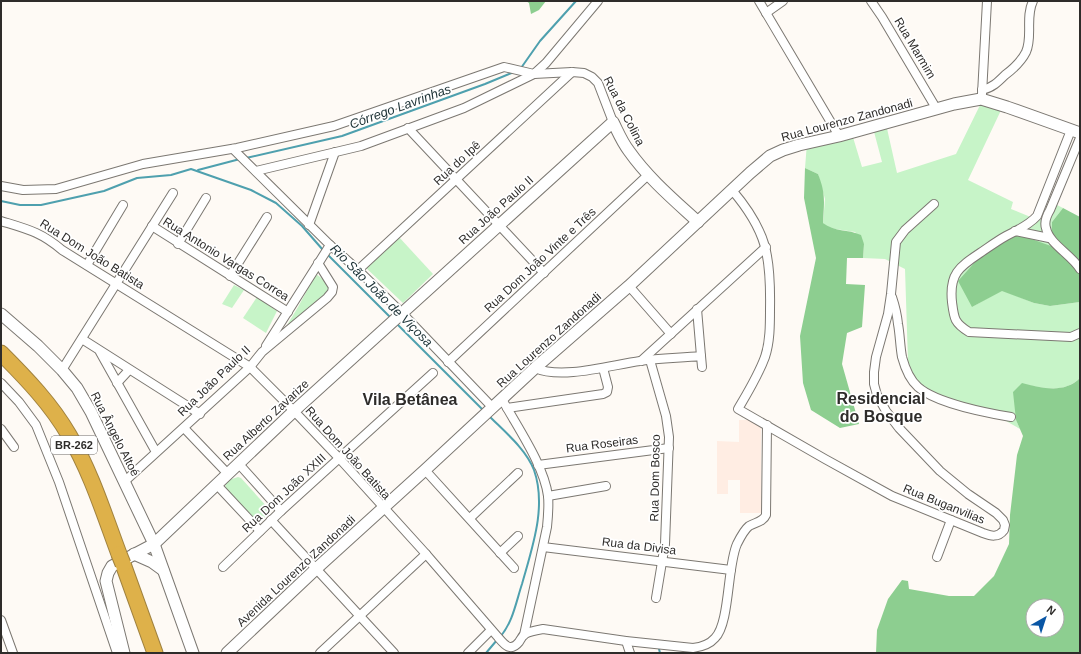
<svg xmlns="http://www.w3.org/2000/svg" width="1081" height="654" viewBox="0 0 1081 654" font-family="Arial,sans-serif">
  <rect width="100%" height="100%" fill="#fefaf5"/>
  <polygon fill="#ffede3" points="739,420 761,420 761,513 740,513 740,480 728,480 728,494 717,494 717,441 739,442"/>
  <g fill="#c7f4c8">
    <path d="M983,99L1003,106L968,180L1013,202L1011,209L1038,220L1042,219L1047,206L1055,204L1063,208L1052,222L1051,246L972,307L1002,290L1034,303L1050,306L1080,302V378C1064,394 1042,388 1022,384L1016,420L1020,429L999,417L935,394L916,380L908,362L905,269L885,259L863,258L864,244L855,232L829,228L823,223L825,199L818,174L805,168L807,143L852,134L862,167L882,162L873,128L886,124L897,173L956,154Z"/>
    <polygon points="398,236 433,274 403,303 364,266"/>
    <polygon points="316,274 324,280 330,290 283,332 298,307"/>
    <polygon points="234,285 244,290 232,308 222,304"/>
    <polygon points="257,297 277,311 266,333 243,318"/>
    <path d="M238,477L241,478L269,509C269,517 263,519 255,520L226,489L225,483L229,480Z"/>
  </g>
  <g fill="#8dce90" fill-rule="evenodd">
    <polygon points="526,1 546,1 539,10 531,14 529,3"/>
    <path d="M805,168L818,174C826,194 824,202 823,223C834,232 848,229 861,235L864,244L863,258H847L846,284L865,285L862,327L847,333L842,364L859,424L840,428L811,410L803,383L800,336L816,258L804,198Z"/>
    <polygon points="1063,208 1080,217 1080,302 1050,306 1034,303 1002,291 972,307 958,281 976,261 1012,232 1051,246 1052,222"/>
    <path d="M1080,378V653H876L877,630L888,599L902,580L908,581L909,589L949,596H974L994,576L1009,544L1010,515L1017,455L1023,436L1016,420L1013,392L1022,383C1042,388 1064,394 1080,378ZM1033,606H1057V630H1033Z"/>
  </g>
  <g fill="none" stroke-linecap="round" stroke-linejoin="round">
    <g stroke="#4ea0ae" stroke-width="2">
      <polyline points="521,68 540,41 576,1"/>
      <polyline points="246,158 342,136 485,84 514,72"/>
      <polyline points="198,170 240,159"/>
      <polyline points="1,201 20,205 41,205 104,191 137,178 171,175 191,169 251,190 276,203 302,226 323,250"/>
      <polyline points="326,253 391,318"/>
      <polyline points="397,324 483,410"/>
      <path d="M489,416C504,431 526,449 534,470C547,507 532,548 522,584C516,602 513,622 500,637"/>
      <polyline points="659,649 660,653"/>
      <polyline points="486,653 497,640"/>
    </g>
    <defs>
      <g id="street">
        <polyline points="759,1 839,136"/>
        <polyline points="871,1 882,17 936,108"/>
        <polyline points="766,13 783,1"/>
        <path d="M982,90C992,88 998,82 1005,75C1013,69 1021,62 1026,52C1033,37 1025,17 1033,1"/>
        <polyline points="982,94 987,1"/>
        <polyline points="408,128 544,273"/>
        <path d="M1071,130L1037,216C1028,226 1017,230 1006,236C997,241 989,247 980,253C959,267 949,274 952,302C954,318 954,323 969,332L1071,337L1080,333"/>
        <path d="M1080,138L1050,210C1047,215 1044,222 1046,228C1049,244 1072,255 1080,269"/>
        <polyline points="233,149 330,245 358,270 402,313 493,408"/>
        <polyline points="256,171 361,146 464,108 534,74 572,72 584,73 592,77 598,83 613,122"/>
        <polyline points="1,186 23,190 56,189 143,164 237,148 334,126 504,67 534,74 546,63 598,1"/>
        <path d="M732,190C767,231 771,256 770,309C770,325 770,342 765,357C758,376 748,392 738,409L825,459L892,496L983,533C991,536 998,538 1004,530L1005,525L1003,520L996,513L968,494L940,471L899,428L886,411L877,395L874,384V372L876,357L888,314L891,294L896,242L905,230L934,204"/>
        <path d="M1,221C27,229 41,232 62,250L250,367L294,411L339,458L426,554L497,636C504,644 510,653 519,642C521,639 522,636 525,634C530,631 537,630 543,629L626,641L693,648C701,647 709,645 715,638C730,623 727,566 737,544C740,538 744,530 749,526C756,522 763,522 766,515L767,425"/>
        <polyline points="309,225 335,152"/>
        <polyline points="152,226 288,312"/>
        <polyline points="1015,231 1049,238"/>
        <polyline points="178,244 206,198"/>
        <polyline points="87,265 123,205"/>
        <polyline points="358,270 572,72"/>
        <polyline points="230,276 267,217"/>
        <polyline points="629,286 671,334"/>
        <path d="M892,297C895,306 897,314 898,324C900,335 900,346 902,357C905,368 910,380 918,387C936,403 987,413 1011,417"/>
        <polyline points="697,309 701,356"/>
        <polyline points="82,339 200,414"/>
        <polyline points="266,346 330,245"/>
        <polyline points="100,352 156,452"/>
        <polyline points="650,360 666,416 669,437 665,544 656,598"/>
        <polyline points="641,361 766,247"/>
        <polyline points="448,362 648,175"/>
        <path d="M535,368C562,380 611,365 640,361C660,358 681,358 701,356L702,367"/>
        <polyline points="62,370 173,193"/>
        <polyline points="1,383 19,402 36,425 59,482 117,653"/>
        <polyline points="117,383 129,370"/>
        <path d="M502,399C517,427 544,465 548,496C549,506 548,517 547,527L524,635"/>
        <polyline points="507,408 603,394 607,392 608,387 603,368"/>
        <polyline points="184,428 228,474"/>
        <polyline points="1,429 14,447"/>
        <polyline points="238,463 281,511"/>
        <polyline points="538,465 669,448"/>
        <polyline points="425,470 514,568"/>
        <polyline points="125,481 250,367 262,352 327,298 332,292 333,287 318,263"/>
        <polyline points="217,485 260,531"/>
        <polyline points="548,496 606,486"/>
        <polyline points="470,518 518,473"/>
        <polyline points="271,520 394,653"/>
        <polyline points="543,547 731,570"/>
        <polyline points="500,553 518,536"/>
        <polyline points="937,557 951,520"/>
        <polyline points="223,567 281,511 433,373"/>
        <polyline points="1,620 13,653"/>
        <polyline points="626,641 630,653"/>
        <polyline points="320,653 426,554"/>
        <polyline points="468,653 491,630"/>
      </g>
      <g id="secondary">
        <polyline points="1,314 38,346 62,370 77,388 91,412 154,544 193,653"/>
        <polyline points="134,554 152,562 163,570"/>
        <path d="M124,653L106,581L108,573L112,566L154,544L294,411L613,122C618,132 622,142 629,151C648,178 674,200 698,222"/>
        <polyline points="227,653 317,568 425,470 535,368 629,286 750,173 770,156 783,150 799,145 839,136 954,104 981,99 1007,107 1080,133"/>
      </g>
      <g id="highway">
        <path d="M1,353C26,378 51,404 69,435C91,472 104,514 119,554"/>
        <polyline points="123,564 155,653"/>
      </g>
    </defs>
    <use href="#street" stroke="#7c7872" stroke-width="10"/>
    <use href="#secondary" stroke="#7c7872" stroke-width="13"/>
    <use href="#highway" stroke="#a0823f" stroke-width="17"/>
    <use href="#street" stroke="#fff" stroke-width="8"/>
    <use href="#secondary" stroke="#fff" stroke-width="11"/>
    <use href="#highway" stroke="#deb14a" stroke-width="15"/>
    <defs>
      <polyline id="highway-bridge" points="119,554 123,564"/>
    </defs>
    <use href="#highway-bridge" stroke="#a0823f" stroke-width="17" stroke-linecap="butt"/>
    <use href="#highway-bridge" stroke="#deb14a" stroke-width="15"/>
  </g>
  <g text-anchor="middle" stroke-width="3.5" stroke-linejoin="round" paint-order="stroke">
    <rect fill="#fff" stroke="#6d6b6a" stroke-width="1" x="51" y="436" width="46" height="18" rx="3"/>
    <g font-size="11" font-weight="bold" fill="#2e2c2a">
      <text x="74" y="449">BR-262</text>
    </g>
    <g font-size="12" fill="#2e2c2a" stroke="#fff">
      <text transform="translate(915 48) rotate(59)" y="4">Rua Marmim</text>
      <text transform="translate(624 111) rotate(63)" y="4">Rua da Colina</text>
      <text transform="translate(847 120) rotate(-15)" y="4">Rua Lourenzo Zandonadi</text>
      <text transform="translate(457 163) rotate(-43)" y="4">Rua do Ipê</text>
      <text transform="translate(496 210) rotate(-42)" y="4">Rua João Paulo II</text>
      <text transform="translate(92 254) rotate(32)" y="4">Rua Dom João Batista</text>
      <text transform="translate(226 259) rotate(32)" y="4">Rua Antonio Vargas Correa</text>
      <text transform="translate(540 260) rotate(-43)" y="4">Rua Dom João Vinte e Três</text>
      <text transform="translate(549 340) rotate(-42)" y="4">Rua Lourenzo Zandonadi</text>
      <text transform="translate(214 381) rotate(-44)" y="4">Rua João Paulo II</text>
      <text transform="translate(266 420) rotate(-43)" y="4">Rua Alberto Zavarize</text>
      <text transform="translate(115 434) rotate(63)" y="4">Rua Ângelo Altoé</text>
      <text transform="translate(602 444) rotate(-7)" y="4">Rua Roseiras</text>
      <text transform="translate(348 453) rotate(48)" y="4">Rua Dom João Batista</text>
      <text transform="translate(655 478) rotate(-89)" y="4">Rua Dom Bosco</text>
      <text transform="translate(284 493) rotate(-43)" y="4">Rua Dom João XXIII</text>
      <text transform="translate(944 504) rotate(22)" y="4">Rua Buganvilias</text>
      <text transform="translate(639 546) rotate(7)" y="4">Rua da Divisa</text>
      <text transform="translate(296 571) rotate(-43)" y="4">Avenida Lourenzo Zandonadi</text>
    </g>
    <g font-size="13" font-style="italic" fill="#1c3135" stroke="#fff">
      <text transform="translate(400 106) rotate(-20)" y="5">Córrego Lavrinhas</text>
      <text transform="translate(382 295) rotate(45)" y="5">Rio São João de Viçosa</text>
    </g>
    <g font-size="16" font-weight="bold" fill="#2e2c2a" stroke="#fff">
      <text x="881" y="404">Residencial<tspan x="881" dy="18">do Bosque</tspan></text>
      <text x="410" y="405">Vila Betânea</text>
    </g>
  </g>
  <rect width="1081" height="654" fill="none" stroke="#2e2c2a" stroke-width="4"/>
  <g transform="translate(1045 618) rotate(39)"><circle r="19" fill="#ffffff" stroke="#ababaa"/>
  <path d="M0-3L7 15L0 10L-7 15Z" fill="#0956a5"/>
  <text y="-6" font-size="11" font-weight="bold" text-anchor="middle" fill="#2e2c2a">N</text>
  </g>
</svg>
